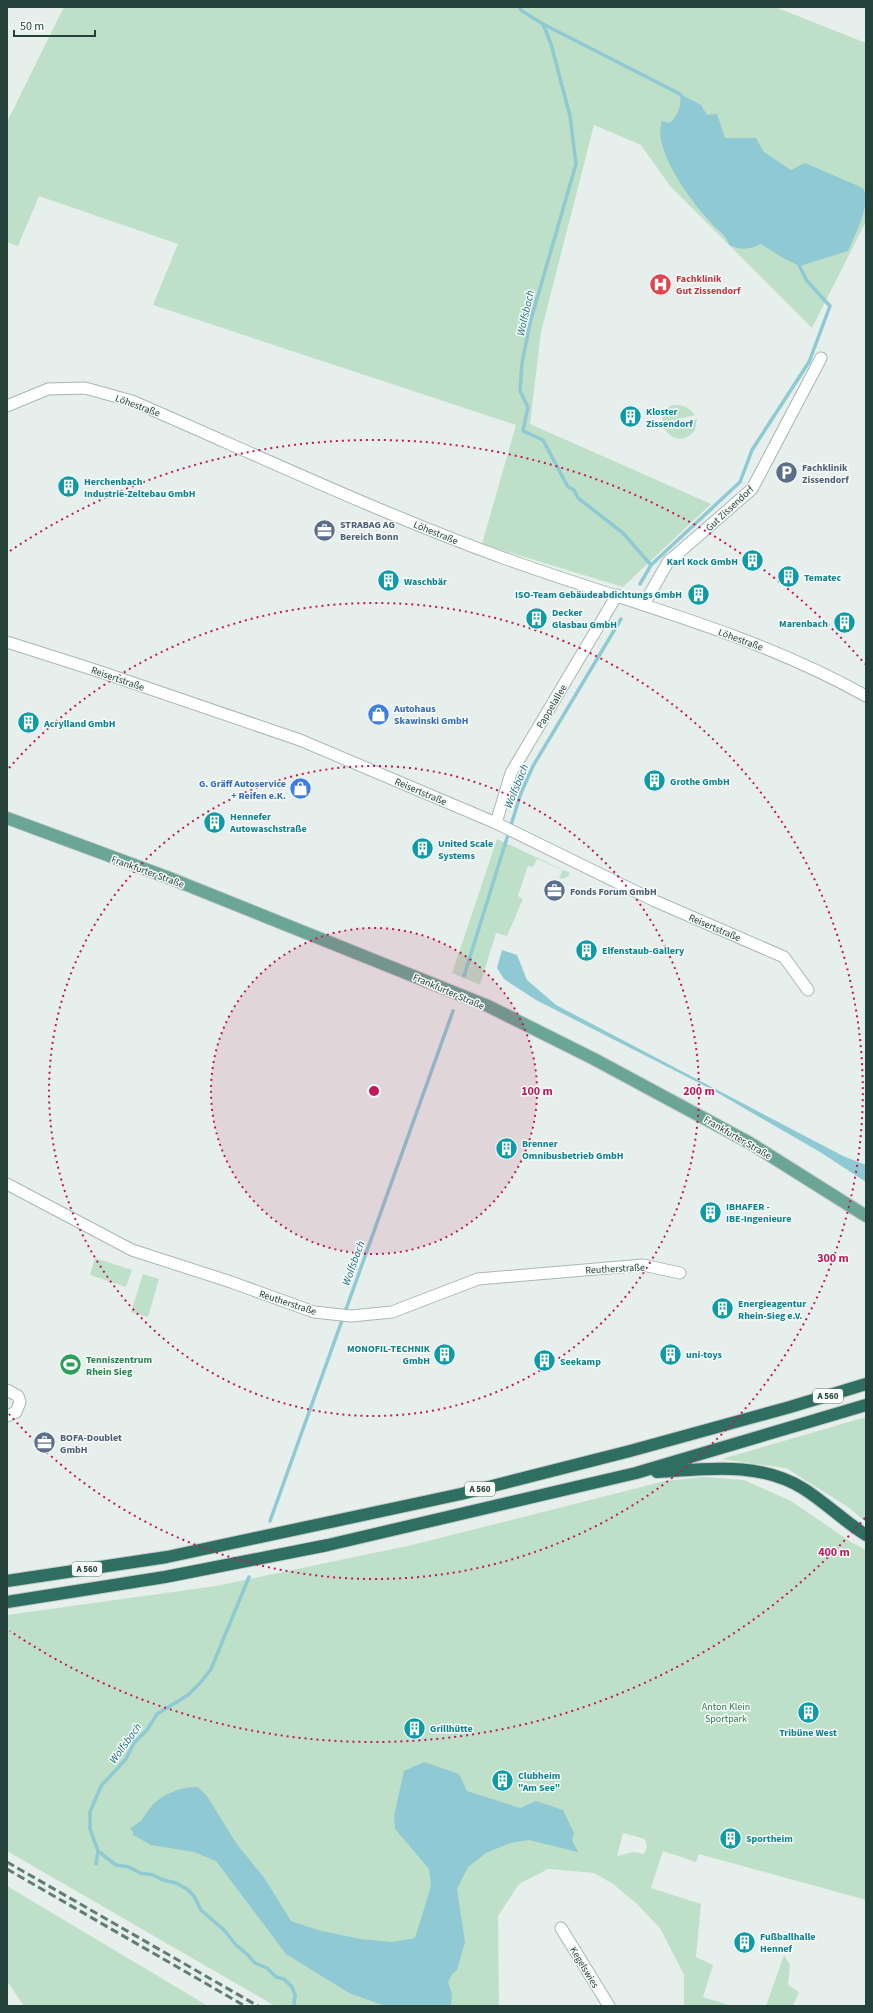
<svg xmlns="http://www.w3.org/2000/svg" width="873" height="2013" viewBox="0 0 873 2013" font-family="'Source Sans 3',sans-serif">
  <rect width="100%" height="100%" fill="#e6efeb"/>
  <g fill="#bfe0c8" fill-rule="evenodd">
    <polygon points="64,7 775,7 866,43 866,221 812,328 670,186 641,145 594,125 541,332 530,424 711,504 623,587 482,544 516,425 153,305 178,244 39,196 18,246 7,242 7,122"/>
    <path d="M672,405C683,405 688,406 695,415L661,423L665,410Z"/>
    <path d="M697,419L695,430C685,443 672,441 663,427Z"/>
    <path d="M497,839L570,873C568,877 564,880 559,878L563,870L537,859L533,867L528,866L518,896L523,899L507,936L496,933L480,985L452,973Z"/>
    <polygon points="95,1258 132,1270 126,1287 90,1275"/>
    <polygon points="143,1274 159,1279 148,1317 131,1312"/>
    <polygon points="866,1417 866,1522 848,1507 786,1468 722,1459"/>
    <path d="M704,1477L744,1480L791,1501L851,1542L866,1550V1900L699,1854L696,1862L663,1851L651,1888L701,1904L696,1957L713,1965L703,1997L732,2006H684V1975L660,1928L637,1904L613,1884L594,1873L548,1869L519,1884L498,1916L499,2006H275L7,1851V1615L216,1586L412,1545L665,1481ZM623,1833L645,1839L647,1847L644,1854L634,1852L617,1856Z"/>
    <polygon points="7,1886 208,2006 24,2006 7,1981"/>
    <polygon points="784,1955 790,1965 788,1985 799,1992 793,2006 766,2006"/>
  </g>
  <g fill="#8ec9d4">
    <path d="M680,94L701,105L707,115L717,114L725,138H756L764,152L791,170L805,163L863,188C872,204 855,234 848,251L800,266L783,258L761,244C749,250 740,250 729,245C727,235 718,231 712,224C691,201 668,170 661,140C659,134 661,127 661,121L670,123C678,115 682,105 680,94Z"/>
    <polygon points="502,950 517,955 527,980 556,1005 843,1156 866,1165 866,1182 820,1152 711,1089 536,1000 504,979 497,968"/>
    <path d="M424,1762L459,1774L467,1791L520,1808L536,1801L563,1810L574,1833L572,1840L578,1852L529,1840L510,1843L486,1853L468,1867L457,1889L465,1942L457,1970L453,1973L448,1982L452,1993L451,2006H385L349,1993L286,1954L216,1861L194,1852L151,1845L133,1835V1832L130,1828C146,1819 141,1819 151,1807C161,1794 183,1786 198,1787L207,1796L236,1843L265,1879L291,1921L318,1930L360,1939L392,1942L415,1938L431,1886L429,1869L395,1829L394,1816L404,1771Z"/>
  </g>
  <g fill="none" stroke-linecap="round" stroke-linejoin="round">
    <g stroke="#8ec9d4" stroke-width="3.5">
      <polyline points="519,7 522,11 543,24 551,44 570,116 576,164 530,323 522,363 520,391 528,407 523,431 543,440 568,487 574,490 578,498 623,533 651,565 640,584"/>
      <polyline points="543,24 680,94 682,97"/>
      <polyline points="651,565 740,482 752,450 809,362 830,306 807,281 798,263"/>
      <polyline points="464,976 521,793 533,766 621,619"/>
      <polyline points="270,1521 453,1011"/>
      <polyline points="249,1577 211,1669 201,1682 188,1695 157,1714 147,1730 134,1743 126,1759 101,1786 90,1812 90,1829 98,1851 116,1865 129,1867 140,1873 153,1875 163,1880 176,1883 187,1889 194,1896 201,1910 224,1930 236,1945 247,1954 255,1963 267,1968 276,1977 284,1979 292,1987 295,1995 294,2004"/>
      <polyline points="96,1864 98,1851"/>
    </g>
    <defs>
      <g id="minor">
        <path d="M7,406L48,389L85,388L132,401C257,455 381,514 509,560C629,603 754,633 866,696"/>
        <polyline points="644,604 668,562 752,489 821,358"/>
        <polyline points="7,642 98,671 300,740 496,823 655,901 784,957 808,990"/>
        <polyline points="496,823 511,773 617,595"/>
        <polyline points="7,1184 132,1250 231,1282 314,1312 351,1316 392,1312 478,1279 643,1265 680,1273"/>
        <polyline points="7,1390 18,1396 20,1402 16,1412 7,1416"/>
        <polyline points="561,1928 609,2006"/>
      </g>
      <polyline id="major" points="7,818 172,879 488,1006 594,1059 750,1143 866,1216"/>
      <g id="highway">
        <path d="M657,1472C707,1469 760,1461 804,1489C826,1503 845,1522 866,1535"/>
        <polyline points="7,1581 167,1557 461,1494 630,1451 790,1407 866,1384"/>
        <polyline points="7,1602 165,1577 328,1545 636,1473 866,1405"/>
      </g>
    </defs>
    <use href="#minor" stroke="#a8b8b2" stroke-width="13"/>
    <use href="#major" stroke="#c2cac8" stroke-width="14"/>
    <use href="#highway" stroke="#c2cac8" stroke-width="14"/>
    <use href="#minor" stroke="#fff" stroke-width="11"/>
    <use href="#major" stroke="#6aa596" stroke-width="12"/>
    <use href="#highway" stroke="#2f6f62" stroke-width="12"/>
    <g stroke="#5f7d75" stroke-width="3" stroke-dasharray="8 4" stroke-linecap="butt">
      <polyline points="7,1862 258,2006"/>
      <polyline points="7,1869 245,2006"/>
    </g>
  </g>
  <circle cx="374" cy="1091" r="163" fill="#c2185b" fill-opacity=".12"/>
  <g fill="none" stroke="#c2185b" stroke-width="2" stroke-dasharray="2 4">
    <circle cx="374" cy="1091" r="163"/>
    <circle cx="374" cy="1091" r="325"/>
    <path d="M9 768A488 488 0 1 1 9 1414"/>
    <path d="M865 1518A651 651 0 0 1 10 1631M10 551A651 651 0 0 1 865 664"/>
  </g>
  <defs>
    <symbol id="hospital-disc" viewBox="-11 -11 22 22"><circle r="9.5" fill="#e0444e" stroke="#f7fbf9"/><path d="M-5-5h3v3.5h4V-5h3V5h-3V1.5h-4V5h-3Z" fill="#fff"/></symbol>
    <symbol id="building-disc" viewBox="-11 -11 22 22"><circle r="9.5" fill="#0f9aa8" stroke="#f7fbf9"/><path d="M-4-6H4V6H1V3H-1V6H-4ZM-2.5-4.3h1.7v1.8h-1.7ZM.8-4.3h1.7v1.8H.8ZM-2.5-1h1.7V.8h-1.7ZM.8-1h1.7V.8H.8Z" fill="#fff"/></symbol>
    <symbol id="parking-disc" viewBox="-11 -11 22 22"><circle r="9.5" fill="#5c6f8a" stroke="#f7fbf9"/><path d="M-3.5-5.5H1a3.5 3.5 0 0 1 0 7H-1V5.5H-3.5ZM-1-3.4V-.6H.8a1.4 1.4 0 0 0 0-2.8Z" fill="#fff"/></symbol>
    <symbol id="office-disc" viewBox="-11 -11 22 22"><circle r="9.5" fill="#5c6f8a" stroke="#f7fbf9"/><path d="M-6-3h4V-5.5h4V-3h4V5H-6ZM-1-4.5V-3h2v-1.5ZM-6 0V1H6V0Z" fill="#fff"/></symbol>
    <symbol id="shop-disc" viewBox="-11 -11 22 22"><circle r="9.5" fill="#3f7fe0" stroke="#f7fbf9"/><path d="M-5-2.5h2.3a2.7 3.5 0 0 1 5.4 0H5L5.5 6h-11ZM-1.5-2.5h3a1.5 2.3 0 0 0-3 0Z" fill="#fff"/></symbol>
    <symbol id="stadium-disc" viewBox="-11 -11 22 22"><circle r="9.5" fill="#2e9e5b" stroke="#f7fbf9"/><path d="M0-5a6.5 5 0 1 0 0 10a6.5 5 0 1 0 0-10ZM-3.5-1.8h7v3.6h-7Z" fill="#fff"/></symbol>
  </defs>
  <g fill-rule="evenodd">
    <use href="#hospital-disc" x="648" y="272" width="25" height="25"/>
    <use href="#building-disc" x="618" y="404" width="25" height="25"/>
    <use href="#parking-disc" x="774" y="460" width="25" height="25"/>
    <use href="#building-disc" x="56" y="474" width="25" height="25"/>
    <use href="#office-disc" x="312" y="518" width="25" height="25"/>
    <use href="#building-disc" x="740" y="548" width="25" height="25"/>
    <use href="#building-disc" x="776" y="564" width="25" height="25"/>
    <use href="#building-disc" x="376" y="568" width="25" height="25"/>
    <use href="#building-disc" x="686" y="582" width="25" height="25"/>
    <use href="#building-disc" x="524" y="606" width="25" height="25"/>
    <use href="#building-disc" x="832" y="610" width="25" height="25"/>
    <use href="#shop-disc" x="366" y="702" width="25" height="25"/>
    <use href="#building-disc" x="16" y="710" width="25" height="25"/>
    <use href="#building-disc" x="642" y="768" width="25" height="25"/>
    <use href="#shop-disc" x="288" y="776" width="25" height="25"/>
    <use href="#building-disc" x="202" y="810" width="25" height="25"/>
    <use href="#building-disc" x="410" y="836" width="25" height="25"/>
    <use href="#office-disc" x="542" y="878" width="25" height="25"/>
    <use href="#building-disc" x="574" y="938" width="25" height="25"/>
    <use href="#building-disc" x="494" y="1136" width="25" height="25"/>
    <use href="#building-disc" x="698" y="1200" width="25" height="25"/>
    <use href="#building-disc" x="710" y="1296" width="25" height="25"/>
    <use href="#building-disc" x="432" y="1342" width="25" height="25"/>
    <use href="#building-disc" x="658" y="1342" width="25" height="25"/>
    <use href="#building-disc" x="532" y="1348" width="25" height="25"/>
    <use href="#stadium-disc" x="58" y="1352" width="25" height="25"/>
    <use href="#office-disc" x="32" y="1430" width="25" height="25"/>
    <use href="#building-disc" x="796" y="1700" width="25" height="25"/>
    <use href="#building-disc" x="402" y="1716" width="25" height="25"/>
    <use href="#building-disc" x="490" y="1768" width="25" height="25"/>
    <use href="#building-disc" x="718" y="1826" width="25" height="25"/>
    <use href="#building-disc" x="732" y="1930" width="25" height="25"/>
  </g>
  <g text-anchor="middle" stroke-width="3" stroke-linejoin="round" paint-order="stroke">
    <g fill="#f7fbf9" stroke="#637a73" stroke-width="1">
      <rect x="813" y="1389" width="30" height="14" rx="3"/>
      <rect x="465" y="1482" width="30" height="14" rx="3"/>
      <rect x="72" y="1562" width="30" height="14" rx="3"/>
    </g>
    <g font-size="9" font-weight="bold" fill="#24423a">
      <text x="828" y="1399">A 560</text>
      <text x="480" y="1492">A 560</text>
      <text x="87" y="1572">A 560</text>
    </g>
    <g font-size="10" font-weight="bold" fill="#be3a42" stroke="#f7fbf9" text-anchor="start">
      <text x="676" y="282">Fachklinik<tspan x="676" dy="12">Gut Zissendorf</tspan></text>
    </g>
    <g font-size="10" fill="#24423a" stroke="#f7fbf9">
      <text transform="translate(138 405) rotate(20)" y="4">Löhestraße</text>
      <text transform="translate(729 508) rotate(-43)" y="4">Gut Zissendorf</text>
      <text transform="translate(436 532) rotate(22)" y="4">Löhestraße</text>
      <text transform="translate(741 639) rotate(20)" y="4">Löhestraße</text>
      <text transform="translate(118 678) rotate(19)" y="4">Reisertstraße</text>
      <text transform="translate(551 706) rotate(-59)" y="4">Pappelallee</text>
      <text transform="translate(421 791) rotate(23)" y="4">Reisertstraße</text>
      <text transform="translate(148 871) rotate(20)" y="4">Frankfurter Straße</text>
      <text transform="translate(715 927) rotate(23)" y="4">Reisertstraße</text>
      <text transform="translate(449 991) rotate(23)" y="4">Frankfurter Straße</text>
      <text transform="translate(738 1137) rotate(30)" y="4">Frankfurter Straße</text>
      <text transform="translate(615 1268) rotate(-3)" y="4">Reutherstraße</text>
      <text transform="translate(288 1302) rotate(18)" y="4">Reutherstraße</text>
      <text transform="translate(585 1967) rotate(59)" y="4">Kegelswies</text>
    </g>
    <g font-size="10" font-weight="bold" fill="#0d838f" stroke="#f7fbf9" text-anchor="start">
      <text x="646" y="415">Kloster<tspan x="646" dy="12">Zissendorf</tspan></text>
      <text x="84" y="485">Herchenbach<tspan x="84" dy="12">Industrie-Zeltebau GmbH</tspan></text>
      <text x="738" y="565" text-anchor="end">Karl Kock GmbH</text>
      <text x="804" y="581">Tematec</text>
      <text x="404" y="585">Waschbär</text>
      <text x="682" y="598" text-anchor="end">ISO-Team Gebäudeabdichtungs GmbH</text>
      <text x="552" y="616">Decker<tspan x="552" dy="12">Glasbau GmbH</tspan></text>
      <text x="828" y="627" text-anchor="end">Marenbach</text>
      <text x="44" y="727">Acrylland GmbH</text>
      <text x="670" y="785">Grothe GmbH</text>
      <text x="230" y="820">Hennefer<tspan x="230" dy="12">Autowaschstraße</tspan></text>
      <text x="438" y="847">United Scale<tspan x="438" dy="12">Systems</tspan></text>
      <text x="602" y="954">Elfenstaub-Gallery</text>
      <text x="522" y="1147">Brenner<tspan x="522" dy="12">Omnibusbetrieb GmbH</tspan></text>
      <text x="726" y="1210">IBHAFER -<tspan x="726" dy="12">IBE-Ingenieure</tspan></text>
      <text x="738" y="1307">Energieagentur<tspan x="738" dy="12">Rhein-Sieg e.V.</tspan></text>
      <text x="430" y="1352" text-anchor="end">MONOFIL-TECHNIK<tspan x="430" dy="12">GmbH</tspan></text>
      <text x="686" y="1358">uni-toys</text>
      <text x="560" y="1365">Seekamp</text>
      <text x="430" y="1732">Grillhütte</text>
      <text x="808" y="1736" text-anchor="middle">Tribüne West</text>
      <text x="518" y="1779">Clubheim<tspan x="518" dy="12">"Am See"</tspan></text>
      <text x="746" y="1842">Sportheim</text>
      <text x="760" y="1940">Fußballhalle<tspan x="760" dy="12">Hennef</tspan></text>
    </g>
    <g font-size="10" font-weight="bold" fill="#4e5e75" stroke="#f7fbf9" text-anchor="start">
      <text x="802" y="471">Fachklinik<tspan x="802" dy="12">Zissendorf</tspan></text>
      <text x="340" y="528">STRABAG AG<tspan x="340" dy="12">Bereich Bonn</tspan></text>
      <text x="570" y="895">Fonds Forum GmbH</text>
      <text x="60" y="1441">BOFA-Doublet<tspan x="60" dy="12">GmbH</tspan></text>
    </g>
    <g font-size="10" font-weight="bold" fill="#366cbe" stroke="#f7fbf9" text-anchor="start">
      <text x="394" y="712">Autohaus<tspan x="394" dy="12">Skawinski GmbH</tspan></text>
      <text x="286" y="787" text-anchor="end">G. Gräff Autoservice<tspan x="286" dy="12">+ Reifen e.K.</tspan></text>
    </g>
    <g font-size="10" font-weight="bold" fill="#27864d" stroke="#f7fbf9" text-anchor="start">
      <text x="86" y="1363">Tenniszentrum<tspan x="86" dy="12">Rhein Sieg</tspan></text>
    </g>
    <g font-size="10" fill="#2d7a4b" stroke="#f7fbf9">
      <text x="726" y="1710">Anton Klein<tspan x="726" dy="12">Sportpark</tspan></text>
    </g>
    <g font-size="11" font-style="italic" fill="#1c6f80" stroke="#f7fbf9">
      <text transform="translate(525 313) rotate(-77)" y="4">Wolfsbach</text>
      <text transform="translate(516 786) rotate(-68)" y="4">Wolfsbach</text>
      <text transform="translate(353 1263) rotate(-70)" y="4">Wolfsbach</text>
      <text transform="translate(125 1743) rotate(-54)" y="4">Wolfsbach</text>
    </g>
  </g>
  <circle cx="374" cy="1091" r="6" fill="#c2185b" stroke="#f7fbf9" stroke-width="2"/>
  <g font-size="12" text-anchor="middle" font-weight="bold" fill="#c2185b" stroke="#f7fbf9" stroke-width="3" stroke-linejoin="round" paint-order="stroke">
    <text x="537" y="1095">100 m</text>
    <text x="699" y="1095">200 m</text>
    <text x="833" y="1262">300 m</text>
    <text x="834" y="1556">400 m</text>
  </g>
  <rect width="873" height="2013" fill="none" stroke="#24423a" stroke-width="16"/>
  <path d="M14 30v6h81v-6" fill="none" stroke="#24423a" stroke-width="2"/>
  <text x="20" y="30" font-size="12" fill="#24423a" stroke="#f7fbf9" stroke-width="3" paint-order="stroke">50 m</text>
</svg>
